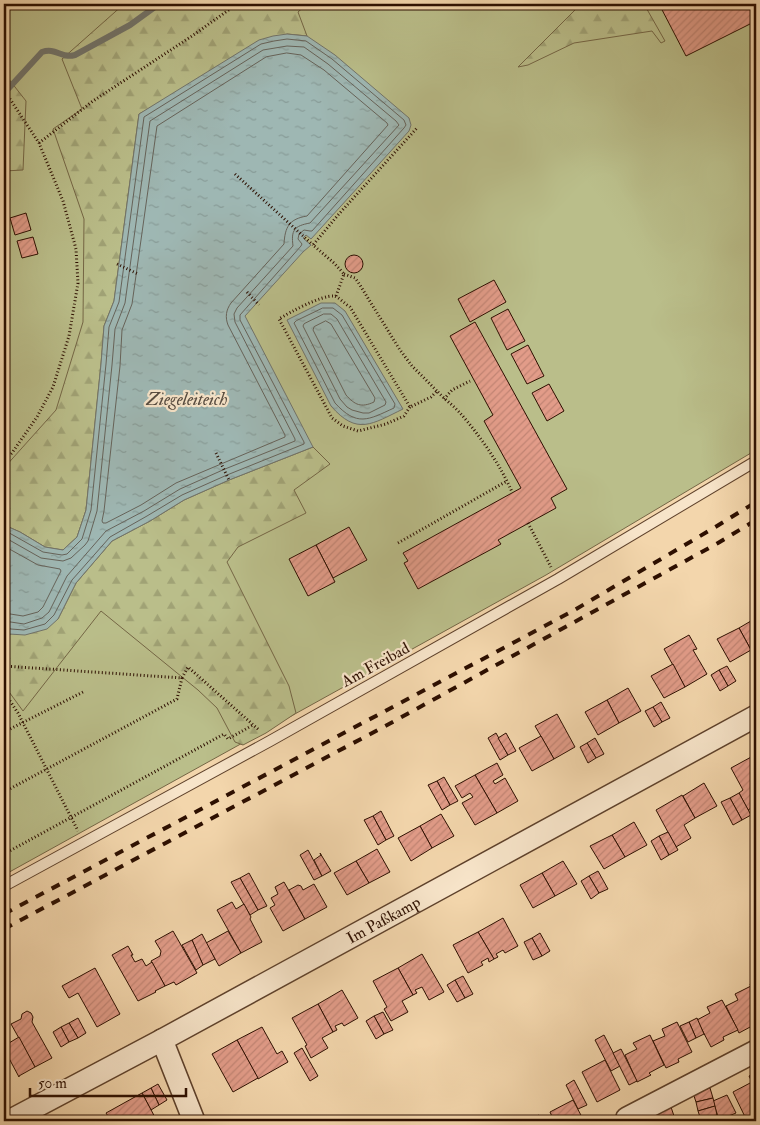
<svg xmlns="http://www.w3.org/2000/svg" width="760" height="1125" viewBox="0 0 760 1125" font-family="'IM FELL Double Pica',serif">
  <defs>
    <pattern id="forest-firs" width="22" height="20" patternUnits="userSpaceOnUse" patternTransform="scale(1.25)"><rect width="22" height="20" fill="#babe8a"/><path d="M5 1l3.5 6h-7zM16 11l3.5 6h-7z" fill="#a0a275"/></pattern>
    <pattern id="water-ripples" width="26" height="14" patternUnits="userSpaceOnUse" patternTransform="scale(1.25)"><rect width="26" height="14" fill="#9eb7b3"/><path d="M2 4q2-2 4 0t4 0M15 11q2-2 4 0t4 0" fill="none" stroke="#889c98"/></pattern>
    <pattern id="building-hatch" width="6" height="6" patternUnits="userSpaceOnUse" patternTransform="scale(1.25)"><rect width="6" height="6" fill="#e29c89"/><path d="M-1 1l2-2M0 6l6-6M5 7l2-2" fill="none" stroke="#c28574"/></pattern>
  </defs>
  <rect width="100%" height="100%" fill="#f3d6ac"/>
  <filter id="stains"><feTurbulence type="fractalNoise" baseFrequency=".004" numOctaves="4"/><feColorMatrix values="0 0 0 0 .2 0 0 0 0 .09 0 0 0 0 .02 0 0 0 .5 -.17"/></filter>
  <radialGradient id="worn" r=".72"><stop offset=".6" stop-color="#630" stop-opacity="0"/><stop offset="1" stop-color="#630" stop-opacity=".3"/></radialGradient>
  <polygon fill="#babe8a" stroke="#746645" points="4,4 756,4 756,450 546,575 4,875"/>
  <g fill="url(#forest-firs)" stroke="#746645">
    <polygon points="124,4 307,4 298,12 307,36 287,34 139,114 114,301 104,326 101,364 86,510 77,537 63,550 45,547 20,532 4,525 4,468 56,410 83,322 84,219 53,129 82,109 62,59"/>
    <polygon points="581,4 644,4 665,41 661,43 652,31 574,43 528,65 518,67"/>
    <polygon points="4,73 26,101 23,170 4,171"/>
    <polygon points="313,447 330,464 294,490 306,513 238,547 227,562 289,686 296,713 266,733 243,745 235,742 217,708 198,690 101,611 23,711 4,685 4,631 10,634 58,619 76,583 112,541 150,521 184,500 229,480"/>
  </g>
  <g fill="url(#water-ripples)" stroke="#71746b">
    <polygon points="287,34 307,36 335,55 409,118 411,125 409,131 311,239 306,235 303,238 311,245 303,252 245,316 313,447 229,480 184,500 150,521 112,541 76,583 58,619 47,629 25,635 9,634 4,631 4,525 20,532 45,547 63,550 77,537 86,510 101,364 104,326 114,301 139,114 259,40 273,36"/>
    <path d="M321,303H335L345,311L403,409C372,424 357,436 331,406L287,320Z"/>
  </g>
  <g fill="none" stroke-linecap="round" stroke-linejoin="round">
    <g stroke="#66635a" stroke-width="1">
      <path d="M287,53L301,55L324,70L387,123L388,125L307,216C289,219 285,227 284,244L231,303C226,310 225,317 228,325L285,435V437L176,483L141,505L106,523H103L102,521L104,511L120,366L122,330L132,304L157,126L266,57Z"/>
      <path d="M323,308H333L342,315L395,404L394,408C368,420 357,427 335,403L294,323L296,321Z"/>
      <polygon points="324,314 331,314 337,319 386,402 385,405 369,413 363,413 352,410 347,407 340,399 303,326 304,324"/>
      <path d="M326,321L331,324L375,398L374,402C361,408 355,405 346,395L313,330L314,327Z"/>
      <polyline points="4,530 43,552 62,555 67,554 82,539 91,510 106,364 109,327 119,302 144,117 261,44 274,41 287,39 306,41 332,59 404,120 406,125 404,128 312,231 310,231 304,230 299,234 298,239 302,244 301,246 240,315 240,320 304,442 304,444 227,475 182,495 147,516 110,537 72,580 54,615 45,624 24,630 11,629 4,627"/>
      <path d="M4,537L41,558L63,561L71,558L85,545L88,541L97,511L112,365L115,329L125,303L150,121L263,50L287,46L304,47L328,64L396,121L399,125L310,223C294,226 291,230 293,246L237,308L234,314L235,322L295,439V441L225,469L180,489L144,511L106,531L67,576L49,612L42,618L24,624L4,621"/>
      <polyline points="4,546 38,565 60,569 61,571 43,607 38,612 23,616 4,613"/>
    </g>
    <path stroke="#71746b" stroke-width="6" d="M8,89L42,52C56,47 61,59 75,55L130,25L159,4"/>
  </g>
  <g fill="url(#building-hatch)" stroke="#2d0f00">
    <polygon points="659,4 756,4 756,21 686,56"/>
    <polygon points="26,213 31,230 15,235 10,218"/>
    <polygon points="33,237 38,254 22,258 17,241"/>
    <circle cx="354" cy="264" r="9"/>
    <polygon points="494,280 506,302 470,322 458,299"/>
    <polygon points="508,309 525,341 507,350 491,318"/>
    <polygon points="475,322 567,489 551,498 556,508 498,540 501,544 418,589 404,563 408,561 403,553 521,488 484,421 493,415 450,336"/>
    <polygon points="528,345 544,376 527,384 511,354"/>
    <polygon points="549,384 564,411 547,421 532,393"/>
    <polygon points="349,527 367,560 333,578 316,545"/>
    <polygon points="316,545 335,582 308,596 289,559"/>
    <polygon points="756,618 756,647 751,650 739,628"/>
    <polygon points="739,628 751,650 730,662 717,639"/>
    <polygon points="689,635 697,649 693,650 707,674 685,687 664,649"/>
    <polygon points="673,664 685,687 664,698 651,676"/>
    <polygon points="727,666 736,681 728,686 719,670"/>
    <polygon points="719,670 728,686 720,691 711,675"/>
    <polygon points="628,688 641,711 619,723 607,700"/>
    <polygon points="607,700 619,723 598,735 585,712"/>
    <polygon points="661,702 670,718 662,722 653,707"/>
    <polygon points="653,707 662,722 654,727 645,711"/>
    <polygon points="557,714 575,747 554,759 535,726"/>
    <polygon points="496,733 508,755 500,760 488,738"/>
    <polygon points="506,733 516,751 508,755 498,738"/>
    <polygon points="541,736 554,759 532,771 519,748"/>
    <polygon points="595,738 604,754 596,758 587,743"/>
    <polygon points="587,743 596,758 588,763 580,747"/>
    <polygon points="753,756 756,763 756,805 748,810 739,793 743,790 731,768"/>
    <polygon points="497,763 503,775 493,781 495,784 505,778 518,801 497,813 475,775"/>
    <polygon points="475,775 497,813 475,825 462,803 473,797 470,793 462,798 455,786"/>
    <polygon points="444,777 458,801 450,805 437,781"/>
    <polygon points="437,781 450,805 442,810 428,785"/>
    <polygon points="704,783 717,806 695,818 683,796"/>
    <polygon points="739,793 751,815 742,820 730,798"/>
    <polygon points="682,795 695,818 684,825 691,838 676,847 656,810"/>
    <polygon points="730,798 742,820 733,825 721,802"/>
    <polygon points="381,811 394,836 386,840 373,816"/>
    <polygon points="441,814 454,836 432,848 420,826"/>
    <polygon points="373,816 386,840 378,845 364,820"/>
    <polygon points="634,822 647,845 625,857 612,835"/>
    <polygon points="420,826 432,848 411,861 398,838"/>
    <polygon points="668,832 678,850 669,855 659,836"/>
    <polygon points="612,835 625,857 604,869 590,846"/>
    <polygon points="659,836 669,855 661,860 651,841"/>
    <polygon points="377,849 390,872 369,883 356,861"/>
    <polygon points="308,850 322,876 314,880 300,855"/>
    <polygon points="320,853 331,871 322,876 314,860 321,855"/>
    <polygon points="356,861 369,883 347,895 334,873"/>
    <polygon points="563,861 577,884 555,896 542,873"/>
    <polygon points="598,871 608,889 599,893 589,876"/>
    <polygon points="249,873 267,906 258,910 240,878"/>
    <polygon points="542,873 555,896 533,908 520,885"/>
    <polygon points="589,876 599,893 591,899 581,881"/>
    <polygon points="240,878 258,910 250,915 231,882"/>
    <polygon points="284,882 305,919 283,931 270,908 275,905 271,898 278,894 275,887"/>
    <polygon points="314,884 327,907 305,919 289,890 298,885 301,886 303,890"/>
    <polygon points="232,902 236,909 244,904 251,917 250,919 262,942 241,953 217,910"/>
    <polygon points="503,918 518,946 505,953 503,950 496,954 498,957 494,959 478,932"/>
    <polygon points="173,931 197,973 176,985 174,982 165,986 151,961 160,956 161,951 155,941"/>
    <polygon points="228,931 241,953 219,966 206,943"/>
    <polygon points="478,932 494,959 489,962 488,958 481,962 483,965 468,973 453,945"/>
    <polygon points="540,933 550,951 542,956 532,938"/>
    <polygon points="202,934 215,959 203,965 192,940"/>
    <polygon points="532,938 542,956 533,960 524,942"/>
    <polygon points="192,940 203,965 196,970 182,945"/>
    <polygon points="128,946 133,955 131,955 135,962 142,959 146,966 152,962 165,986 155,991 156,992 138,1001 112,955"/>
    <polygon points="422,954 444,992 429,1000 422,987 415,990 417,993 413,995 398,968"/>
    <polygon points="95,968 120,1014 97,1027 78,993 69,998 62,986"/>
    <polygon points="398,968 413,995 402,1001 408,1012 391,1021 384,1009 387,1007 373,981"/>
    <polygon points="463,976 473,994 465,998 455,980"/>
    <polygon points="455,980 465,998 457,1002 447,985"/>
    <polygon points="756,981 756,998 750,984"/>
    <polygon points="751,986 756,998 756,1021 751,1024 752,1026 739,1033 726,1006 738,1000 735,994"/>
    <polygon points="342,990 358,1018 344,1026 342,1023 335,1026 337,1030 333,1032 318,1004"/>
    <polygon points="722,1000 738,1030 723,1037 724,1040 711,1047 697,1020 710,1013 707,1007"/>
    <polygon points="318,1004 333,1032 322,1038 328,1048 311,1058 305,1046 307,1045 292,1018"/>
    <polygon points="27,1011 31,1013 33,1017 32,1022 52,1058 35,1067 11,1024 21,1019 22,1014"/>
    <polygon points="383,1012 393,1030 384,1034 374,1016"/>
    <polygon points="374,1016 384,1034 376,1039 366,1021"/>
    <polygon points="78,1018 86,1033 78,1038 69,1023"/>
    <polygon points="697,1018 704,1034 696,1038 689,1022"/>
    <polygon points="677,1022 692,1052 678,1059 679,1062 666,1068 653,1041 665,1036 662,1029"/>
    <polygon points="689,1022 696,1038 688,1042 680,1026"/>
    <polygon points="69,1023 78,1038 69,1042 61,1027"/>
    <polygon points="61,1027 69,1042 61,1047 53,1032"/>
    <polygon points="262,1027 277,1054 282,1051 288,1062 258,1079 237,1040"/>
    <polygon points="604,1035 620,1066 611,1071 595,1040"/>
    <polygon points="650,1035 664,1065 649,1073 651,1075 637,1082 625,1055 637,1049 633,1043"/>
    <polygon points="19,1037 35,1067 19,1076 19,1077 4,1049 4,1046"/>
    <polygon points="237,1040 258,1078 233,1092 212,1054"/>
    <polygon points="302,1048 318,1076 310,1081 294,1053"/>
    <polygon points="621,1049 637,1081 629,1085 613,1053"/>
    <polygon points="605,1060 620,1090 597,1102 582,1072"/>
    <polygon points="756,1073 756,1117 747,1121 733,1092 752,1082 749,1076"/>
    <polygon points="574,1080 587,1105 578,1109 566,1085"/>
    <polygon points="158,1084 167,1100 159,1105 151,1088"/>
    <polygon points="151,1088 159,1105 151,1110 142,1093"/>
    <polygon points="710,1088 713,1098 696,1102 693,1093"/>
    <polygon points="142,1093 157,1121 111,1121 106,1113"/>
    <polygon points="727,1095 736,1113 719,1120 713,1101"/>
    <polygon points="713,1098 715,1106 698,1111 696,1102"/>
    <polygon points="573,1100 584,1121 554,1121 550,1112"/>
    <polygon points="715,1106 717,1115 701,1120 698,1111"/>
    <polygon points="671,1107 674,1116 657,1121 654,1112"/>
    <polygon points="539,1115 542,1121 531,1121 530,1120"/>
    <polygon points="717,1115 719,1121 701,1121 701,1120"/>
    <polygon points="674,1116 676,1121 657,1121"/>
  </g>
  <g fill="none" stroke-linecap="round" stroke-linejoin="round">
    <defs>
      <polyline id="service" points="4,886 270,741 558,579 756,461"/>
      <g id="minor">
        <polyline points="162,1040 194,1121"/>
        <path id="s1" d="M9,1121L162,1040L756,716"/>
        <polyline points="627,1121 627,1118 756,1051"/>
      </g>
    </defs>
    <use href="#service" stroke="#5e412b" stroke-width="12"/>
    <use href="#minor" stroke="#5e412b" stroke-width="24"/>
    <g stroke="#2d0f00" stroke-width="3" stroke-dasharray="1 2.5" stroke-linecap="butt">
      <polyline points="4,90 39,143 63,201 76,249 78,283 69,336 53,387 37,417 12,453 4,461"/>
      <polyline points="39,143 93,101 192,36 237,4"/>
      <polyline points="235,174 313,245"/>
      <polyline points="117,264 138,274"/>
      <polyline points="344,274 355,278 358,282 400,350 412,366 437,391"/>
      <polyline points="247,292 259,305"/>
      <polyline points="336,296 344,274 334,263 313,245 338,215 417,128"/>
      <polyline points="444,399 452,390 470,381"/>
      <path d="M410,407L404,416L386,424L358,431L343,426L332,418L279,319C290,312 322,295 334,296C339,297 345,304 350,307L410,407L431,397L437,391C444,399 453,405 460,413C479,434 501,466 512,492"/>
      <polyline points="216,453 229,480"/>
      <polyline points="528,523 551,567"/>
      <polyline points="398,543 507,481"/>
      <polyline points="4,666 182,678 188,667 259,730"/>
      <polyline points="4,692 18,713 78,831"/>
      <polyline points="4,732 85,691"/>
      <polyline points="4,792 177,699 182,678"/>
      <polyline points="4,854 224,734 228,739 253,725"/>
    </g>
    <use href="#service" stroke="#f7e4c9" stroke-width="10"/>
    <use href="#minor" stroke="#f7e4c9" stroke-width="21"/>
    <g stroke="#2d0f00" stroke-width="4" stroke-dasharray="9 9" stroke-linecap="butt">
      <polyline points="4,914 571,612 712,529 756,502"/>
      <polyline points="4,929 389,724 718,543 756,520"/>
    </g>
  </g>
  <g text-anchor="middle" stroke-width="4.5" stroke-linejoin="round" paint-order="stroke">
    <g font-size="16" fill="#2d0f00" stroke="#f7e4c9">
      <text transform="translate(375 664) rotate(-29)" y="6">Am Freibad</text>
      <text dy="6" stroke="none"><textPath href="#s1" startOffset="425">Im Paßkamp</textPath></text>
    </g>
    <g font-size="18" font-style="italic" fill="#554a3f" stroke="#f7e4c9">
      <text x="187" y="405">Ziegeleiteich</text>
    </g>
  </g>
  <rect width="760" height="1125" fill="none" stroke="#f3d6ac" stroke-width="20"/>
  <rect x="5" y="5" width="750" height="1115" fill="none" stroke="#2d0f00" stroke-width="2.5"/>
  <rect x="10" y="10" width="740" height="1105" fill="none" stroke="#2d0f00"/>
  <path d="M30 1088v8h156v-8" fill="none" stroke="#2d0f00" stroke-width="2.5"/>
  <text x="38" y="1088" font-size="15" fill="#2d0f00" stroke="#f7e4c9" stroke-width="4" paint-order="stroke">50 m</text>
  <rect width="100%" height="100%" filter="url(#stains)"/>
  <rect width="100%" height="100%" fill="url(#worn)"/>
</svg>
